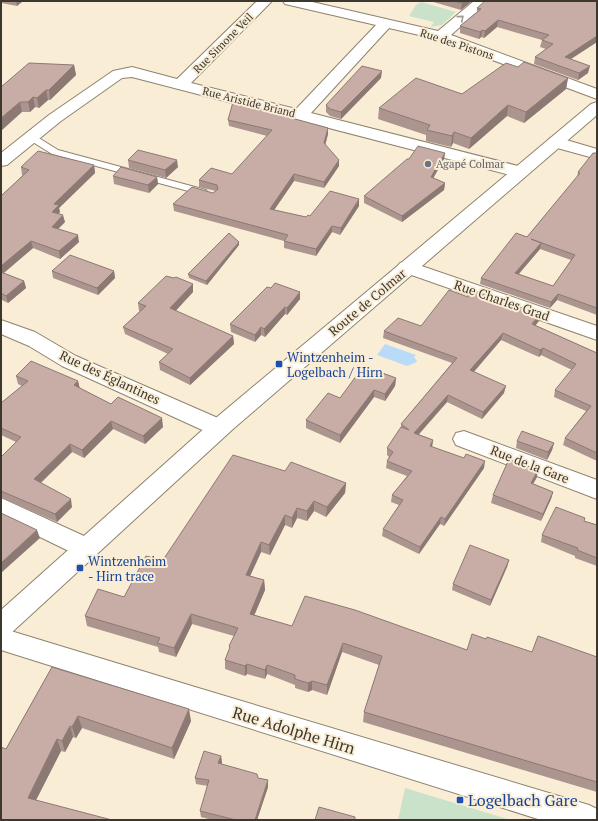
<svg xmlns="http://www.w3.org/2000/svg" width="598" height="821" viewBox="0 0 598 821" font-family="'PT Serif',serif">
  <rect width="100%" height="100%" fill="#faedd6"/>
  <g fill="#cae2c9">
    <polygon points="421,2 456,12 442,25 431,27 434,22 409,16 416,5"/>
    <polygon points="405,788 511,820 398,820"/>
  </g>
  <polygon fill="#badbf8" points="385,344 416,355 414,357 417,361 415,363 407,366 377,355"/>
  <g fill="none" stroke-linecap="round" stroke-linejoin="round">
    <defs>
      <polygon id="service" points="28,135 34,135 58,150 206,190 207,192 203,195 52,154 28,139 27,137"/>
      <g id="minor">
        <polygon points="257,1 272,1 191,83 296,109 376,25 285,4 283,1 308,1 438,31 474,1 489,1 451,35 597,89 597,99 436,39 389,28 311,113 526,168 529,172 526,176 520,177 514,176 132,77 122,78 61,121 7,165 1,166 1,153 49,115 113,71 132,67 177,79"/>
        <polygon points="556,137 597,149 597,159 550,146 548,142 550,138"/>
        <polygon points="407,261 597,326 597,340 400,271 397,267 400,263"/>
        <polygon points="1,320 35,332 76,356 227,422 230,428 227,434 219,436 211,434 62,366 29,346 1,334"/>
        <polygon points="464,431 597,480 597,499 456,445 453,439 456,433"/>
        <polygon points="1,498 95,541 98,548 95,555 86,558 77,555 1,518"/>
      </g>
      <polygon id="tertiary" points="1,628 195,687 589,805 597,809 597,820 541,820 1,650"/>
      <polygon id="secondary" points="597,102 597,115 233,429 10,634 1,637 1,610 217,417 591,104"/>
    </defs>
    <use href="#service" stroke="#8e836e" stroke-width="2"/>
    <use href="#minor" stroke="#8e836e" stroke-width="2"/>
    <use href="#tertiary" stroke="#8e836e" stroke-width="2"/>
    <use href="#secondary" stroke="#8e836e" stroke-width="2"/>
    <use href="#service" fill="#fff" fill-rule="evenodd"/>
    <use href="#minor" fill="#fff" fill-rule="evenodd"/>
    <use href="#tertiary" fill="#fff" fill-rule="evenodd"/>
    <use href="#secondary" fill="#fff" fill-rule="evenodd"/>
  </g>
  <g fill="#ac958f" fill-rule="evenodd">
    <polygon points="1,1 23,1 17,6 1,3"/>
    <polygon points="430,1 472,1 461,10"/>
    <polygon points="597,1 597,42 571,59 588,73 578,80 534,64 535,57 546,49 540,47 542,40 497,27 484,38 481,37 479,39 460,33 460,26 477,12 477,8"/>
    <polygon points="74,65 76,75 50,100 48,100 39,108 35,107 30,112 22,112 1,87"/>
    <polygon points="518,67 568,78 566,89 524,123 507,116 469,149 453,143 451,147 426,141 426,135 378,119 379,108 462,94"/>
    <polygon points="381,78 341,119 330,116 326,112 326,105"/>
    <polygon points="228,120 328,134 325,145 339,166 324,188 294,181 274,210 306,217 359,206 340,235 332,232 316,256 284,248 284,241 174,211 173,204 213,193 216,191 199,187 199,180 232,174 267,136 229,126"/>
    <polygon points="445,153 444,159 433,178 445,183 444,190 402,222 364,203 364,196 409,159"/>
    <path d="M597,153V315L557,300L550,308L480,284L481,278L527,237L577,177L578,172ZM540,249L571,260L553,286L519,274Z"/>
    <polygon points="128,160 178,167 166,178 129,168"/>
    <polygon points="94,165 95,173 59,208 60,212 59,213 65,222 58,229 79,242 60,259 33,248 4,273 24,281 26,288 8,303 2,300 1,301 1,196 23,175 22,175 21,167"/>
    <polygon points="113,176 157,177 158,184 149,193 114,184"/>
    <polygon points="239,245 207,285 189,278 188,274"/>
    <polygon points="52,271 114,271 115,278 98,295 53,278"/>
    <polygon points="193,284 193,292 175,311 233,336 234,344 190,385 160,370 159,362 168,354 125,334 123,327 140,311 139,311 138,303"/>
    <polygon points="271,288 300,292 300,299 287,315 285,314 265,337 261,335 255,342 231,332 230,324"/>
    <polygon points="468,297 540,314 539,321 535,325 597,353 597,461 563,445 565,438 586,411 554,397 555,390 572,370 541,355 539,357 501,340 474,372 504,393 482,419 447,402 418,434 433,440 432,447 484,468 444,526 440,524 419,554 382,536 383,529 399,505 391,502 392,495 407,476 386,468 387,461 389,457 387,455 387,448 401,427 401,424 452,363 383,338 384,331 421,326"/>
    <polygon points="16,376 78,381 79,388 111,404 163,427 145,444 113,429 84,458 72,452 41,483 72,507 57,522 1,498 1,457 16,442 1,435 1,403 22,386 18,384"/>
    <polygon points="396,378 395,386 385,401 374,397 340,443 306,428 306,420 340,398"/>
    <polygon points="517,441 554,443 552,450 547,460 516,448"/>
    <polygon points="285,471 346,483 345,493 326,517 314,511 307,521 297,518 292,528 285,525 270,555 261,552 250,576 264,580 265,590 254,615 292,626 467,650 486,639 532,652 596,657 597,656 597,792 363,722 364,712 379,665 342,652 327,695 312,690 308,692 295,688 295,685 267,674 265,679 247,674 245,676 225,669 225,660 229,650 229,646 234,636 192,624 176,657 159,652 158,647 87,626 85,616 124,597 163,560"/>
    <polygon points="537,477 533,484 553,492 551,499 541,521 491,503 493,495"/>
    <polygon points="584,521 597,525 597,566 575,558 575,556 541,542 542,535"/>
    <polygon points="509,560 507,567 490,606 452,590 453,584"/>
    <polygon points="52,667 191,721 174,759 82,728 76,738 73,737 65,752 61,751 36,800 1,820 6,749"/>
    <polygon points="221,756 222,763 221,764 258,778 268,780 268,787 257,820 212,820 201,817 200,811 208,786 196,784 195,778"/>
  </g>
  <g fill="#8c7974">
    <polygon points="16,1 23,1 17,6"/>
    <polygon points="464,1 472,1 461,10 462,3"/>
    <polygon points="498,20 497,27 484,38 485,31"/>
    <polygon points="482,30 481,37 479,39 480,32"/>
    <polygon points="597,36 597,42 563,64 565,57"/>
    <polygon points="74,65 76,75 50,100 49,90"/>
    <polygon points="590,66 588,73 578,80 579,73"/>
    <polygon points="382,71 381,78 341,119 341,112"/>
    <polygon points="568,78 566,89 524,123 526,112"/>
    <polygon points="46,90 48,100 39,108 37,98"/>
    <polygon points="33,97 35,107 30,112 28,102"/>
    <polygon points="20,102 22,112 1,131 1,118"/>
    <polygon points="508,105 507,116 469,149 471,138"/>
    <polygon points="328,128 328,134 324,150 324,143"/>
    <polygon points="454,132 453,143 451,147 452,136"/>
    <polygon points="445,153 444,159 430,184 431,177"/>
    <polygon points="177,160 178,167 166,178 165,170"/>
    <polygon points="339,160 339,166 324,188 324,182"/>
    <polygon points="94,165 95,173 59,208 60,212 53,219 52,212 54,204"/>
    <polygon points="294,174 294,181 270,216 270,209"/>
    <polygon points="157,177 158,184 149,193 148,185"/>
    <polygon points="445,183 444,190 402,222 402,216"/>
    <polygon points="359,199 359,206 340,235 341,228"/>
    <polygon points="63,215 65,222 53,234 52,227"/>
    <polygon points="332,226 332,232 316,256 316,249"/>
    <polygon points="78,235 79,242 60,259 59,251"/>
    <polygon points="31,241 33,248 1,275 1,266"/>
    <polygon points="239,242 239,245 207,285 206,281"/>
    <polygon points="541,243 540,249 514,279 515,273"/>
    <polygon points="114,271 115,278 98,295 97,288"/>
    <polygon points="24,281 26,288 8,303 6,296"/>
    <polygon points="193,284 193,292 171,316 170,308"/>
    <polygon points="300,292 300,299 287,315 287,308"/>
    <polygon points="558,294 557,300 550,308 551,302"/>
    <polygon points="285,307 285,314 265,337 264,329"/>
    <polygon points="540,314 539,321 531,331 532,324"/>
    <polygon points="261,327 261,335 255,342 255,335"/>
    <polygon points="503,333 501,340 469,377 470,370"/>
    <polygon points="233,336 234,344 190,385 190,378"/>
    <polygon points="543,348 541,355 539,357 540,350"/>
    <polygon points="396,378 395,386 385,401 385,394"/>
    <polygon points="78,381 80,389 74,385"/>
    <polygon points="506,386 504,393 482,419 483,412"/>
    <polygon points="374,390 374,397 340,443 340,435"/>
    <polygon points="448,395 447,402 414,440 414,433"/>
    <polygon points="162,418 163,427 145,444 143,436"/>
    <polygon points="111,421 113,429 84,458 82,450"/>
    <polygon points="433,440 432,447 430,446"/>
    <polygon points="554,443 552,450 547,460 548,452"/>
    <polygon points="70,444 72,452 36,487 34,479"/>
    <polygon points="485,461 484,468 444,526 445,519"/>
    <polygon points="538,470 537,477 529,491 531,483"/>
    <polygon points="346,483 345,493 326,517 327,507"/>
    <polygon points="553,492 551,499 541,521 543,514"/>
    <polygon points="71,499 72,507 57,522 55,514"/>
    <polygon points="314,501 314,511 307,521 307,511"/>
    <polygon points="297,508 297,518 292,528 292,518"/>
    <polygon points="285,515 285,525 270,555 269,545"/>
    <polygon points="441,517 440,524 419,554 420,547"/>
    <polygon points="37,530 40,538 1,573 1,563"/>
    <polygon points="261,542 261,552 246,585 246,575"/>
    <polygon points="509,560 507,567 490,606 491,600"/>
    <polygon points="264,580 265,590 251,623 250,614"/>
    <polygon points="191,614 192,624 176,657 174,648"/>
    <polygon points="343,643 342,652 327,695 327,685"/>
    <polygon points="247,664 247,674 245,676 245,666"/>
    <polygon points="267,665 267,674 265,679 265,670"/>
    <polygon points="312,681 312,690 308,692 308,683"/>
    <polygon points="189,709 191,721 174,759 172,748"/>
    <polygon points="78,716 82,728 76,738 72,727"/>
    <polygon points="70,726 73,737 65,752 62,741"/>
    <polygon points="57,739 61,751 32,808 28,798"/>
    <polygon points="221,756 222,763 219,770 218,763"/>
    <polygon points="268,780 268,787 257,820 255,820"/>
  </g>
  <g fill="#c8ada6" stroke="#8c7974" fill-rule="evenodd">
    <polygon points="454,1 464,1 462,3"/>
    <polygon points="485,1 597,1 597,36 565,57 590,66 579,73 535,57 553,44 542,40 549,35 498,20 485,31 482,30 480,32 460,26 481,9 477,8"/>
    <polygon points="524,62 568,78 526,112 508,105 471,138 454,132 452,136 427,130 430,125 379,108 416,78 462,94 506,63 518,67"/>
    <polygon points="29,63 74,65 49,90 46,90 37,98 33,97 28,102 20,102 1,118 1,87"/>
    <polygon points="362,66 382,71 341,112 330,109 326,105"/>
    <polygon points="233,102 328,128 324,143 339,160 324,182 294,174 270,209 306,217 308,215 310,216 330,191 359,199 341,228 332,226 316,249 284,241 288,235 173,204 192,187 213,193 218,189 217,185 199,180 211,168 232,174 272,130 228,120"/>
    <polygon points="418,146 445,153 431,177 445,183 402,216 364,196 407,159 409,159"/>
    <polygon points="138,150 177,160 165,170 128,160"/>
    <polygon points="38,151 94,165 54,204 59,205 52,212 63,215 52,227 78,235 59,251 31,241 1,266 1,196 29,170 21,167"/>
    <path d="M593,153H597V308L558,294L551,302L481,278L516,233L527,237L580,173L578,172ZM531,239L575,255L553,286L515,273L541,243Z"/>
    <polygon points="121,167 157,177 148,185 113,176"/>
    <polygon points="229,233 239,242 206,281 188,274"/>
    <polygon points="70,255 114,271 97,288 52,271"/>
    <polygon points="1,272 24,281 6,296 1,293"/>
    <polygon points="166,276 174,278 176,277 193,284 170,308 233,336 190,378 159,362 173,349 123,327 146,306 138,303"/>
    <polygon points="275,283 300,292 287,308 285,307 264,329 261,327 255,335 230,324 267,287 271,288"/>
    <polygon points="449,290 468,297 472,290 540,314 532,324 597,353 597,453 565,438 591,406 555,390 576,364 543,348 540,350 503,333 470,370 506,386 483,412 448,395 414,433 433,440 430,446 464,458 466,454 485,461 445,519 441,517 420,547 383,529 403,500 392,495 412,471 387,461 393,452 387,448 401,427 409,430 401,424 457,358 384,331 398,318 421,326"/>
    <polygon points="31,361 78,381 74,385 111,404 118,397 162,418 143,436 111,421 82,450 70,444 34,479 71,499 55,514 1,491 1,457 21,437 1,428 1,403 28,381 16,376"/>
    <polygon points="362,368 368,370 369,368 396,378 385,394 374,390 340,435 306,420 328,393 340,398"/>
    <polygon points="522,431 554,443 548,452 517,441"/>
    <polygon points="233,455 285,471 291,462 346,483 327,507 314,501 307,511 297,508 292,518 285,515 269,545 261,542 246,575 264,580 250,614 292,626 305,596 355,610 467,650 472,634 486,639 487,637 532,652 538,636 597,657 597,656 597,782 364,712 382,656 343,643 327,685 312,681 308,683 295,679 295,675 267,665 265,670 247,664 245,666 225,660 230,647 229,646 238,628 191,614 174,648 157,643 160,638 85,616 98,589 124,597 146,556 163,560"/>
    <polygon points="509,459 538,470 531,483 553,492 543,514 493,495"/>
    <polygon points="556,507 585,518 584,521 597,525 597,558 577,550 578,548 542,535"/>
    <polygon points="1,513 37,530 1,563"/>
    <polygon points="470,545 509,560 491,600 453,584"/>
    <polygon points="52,667 189,709 172,748 78,716 72,727 70,726 62,741 57,739 28,798 112,820 1,820 1,747 6,749"/>
    <polygon points="204,751 221,756 218,763 257,774 258,778 268,780 255,820 236,820 200,811 209,780 195,778"/>
    <polygon points="319,807 355,817 355,820 315,820"/>
  </g>
  <defs><path id="oneway-chevron" d="M-2-3.5L2.5 0L-2 3.5" fill="none" stroke-width="1.6" stroke-linecap="round" stroke-linejoin="round"/></defs>
  <use stroke="#9e9c97" href="#oneway-chevron" transform="translate(461 18) rotate(-40)"/>
  <circle fill="#6b7280" stroke="#faedd6" stroke-width="1.5" cx="428" cy="164" r="4"/>
  <g fill="#1a4fb4" stroke="#faedd6" stroke-width="1.5">
    <rect x="275" y="360" width="8" height="8" rx="2"/>
    <rect x="76" y="564" width="8" height="8" rx="2"/>
    <rect x="456" y="796" width="8" height="8" rx="2"/>
  </g>
  <g text-anchor="middle" stroke-width="4" stroke-linejoin="round" paint-order="stroke">
    <g font-size="11" fill="#3d382f" stroke="#faedd6">
      <text transform="translate(223 43) rotate(-45)" y="4">Rue Simone Veil</text>
      <text transform="translate(457 44) rotate(18)" y="4">Rue des Pistons</text>
      <text transform="translate(249 102) rotate(14)" y="4">Rue Aristide Briand</text>
    </g>
    <g font-size="11" fill="#5b616d" stroke="#faedd6" text-anchor="start">
      <text x="436" y="168">Agapé Colmar</text>
    </g>
    <g font-size="13" fill="#3d382f" stroke="#faedd6">
      <text transform="translate(502 300) rotate(19)" y="5">Rue Charles Grad</text>
      <text transform="translate(367 302) rotate(-40)" y="5">Route de Colmar</text>
      <text transform="translate(110 377) rotate(25)" y="5">Rue des Églantines</text>
      <text transform="translate(530 464) rotate(21)" y="5">Rue de la Gare</text>
    </g>
    <g font-size="13" fill="#164399" stroke="#faedd6" text-anchor="start">
      <text x="287" y="362">Wintzenheim -<tspan x="287" dy="15">Logelbach / Hirn</tspan></text>
      <text x="88" y="566">Wintzenheim<tspan x="88" dy="15">- Hirn trace</tspan></text>
    </g>
    <g font-size="16" fill="#3d382f" stroke="#faedd6">
      <text transform="translate(294 730) rotate(17)" y="6">Rue Adolphe Hirn</text>
    </g>
    <g font-size="16" fill="#164399" stroke="#faedd6" text-anchor="start">
      <text x="468" y="806">Logelbach Gare</text>
    </g>
  </g>
  <rect width="598" height="821" fill="none" stroke="#3d382f" stroke-width="4"/>
</svg>
